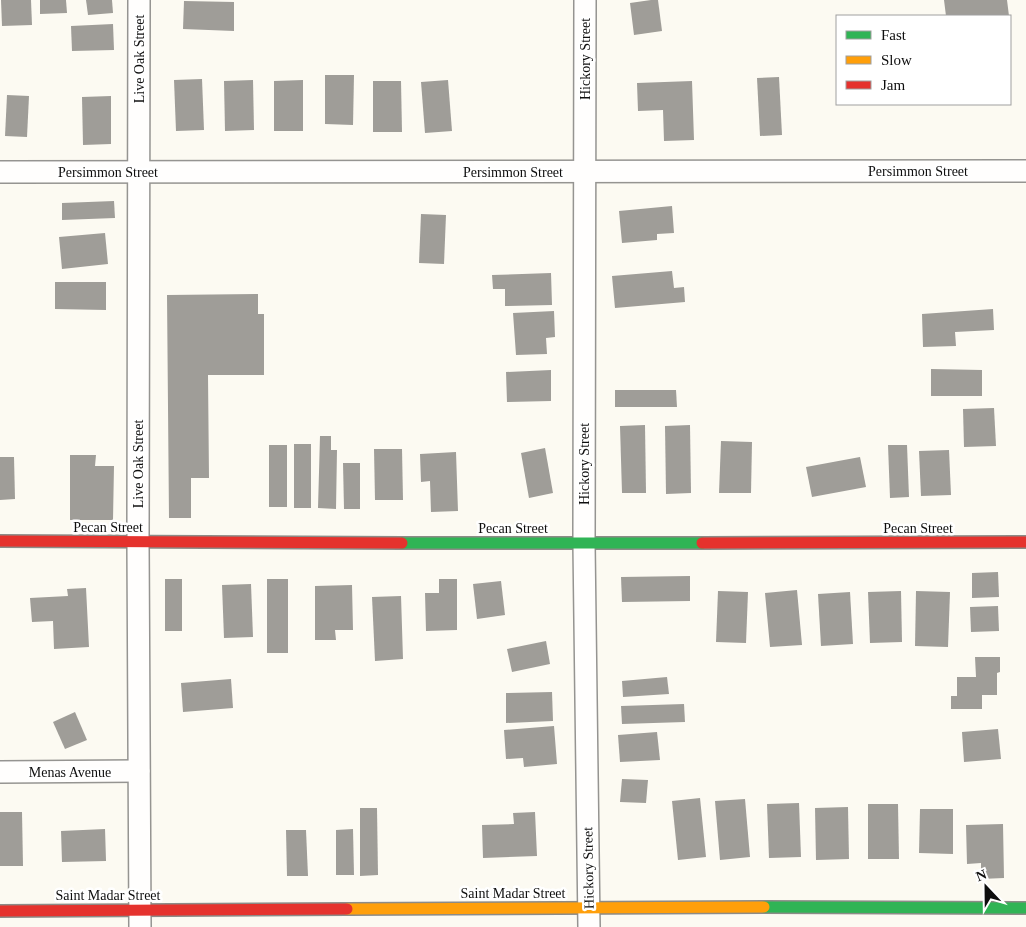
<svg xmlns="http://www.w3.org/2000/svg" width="1026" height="927" viewBox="0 0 1026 927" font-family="Georgia,serif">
  <rect width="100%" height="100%" fill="#fcfaf2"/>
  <g fill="#9f9d98">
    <polygon points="1,0 31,0 32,25 2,26"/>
    <polygon points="40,0 66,0 67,13 40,14"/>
    <polygon points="86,0 112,0 113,13 88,15"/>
    <polygon points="651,0 658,0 662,31 634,35 630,3"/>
    <polygon points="944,0 1007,0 1009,16 946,16"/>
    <polygon points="184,1 234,2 234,31 183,29"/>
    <polygon points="113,24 114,50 72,51 71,26"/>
    <polygon points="325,75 354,75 353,125 325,124"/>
    <polygon points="779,77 782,135 760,136 757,78"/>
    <polygon points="202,79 204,130 176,131 174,80"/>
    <polygon points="253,80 254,130 225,131 224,81"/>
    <polygon points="303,80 303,131 274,131 274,81"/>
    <polygon points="448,80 452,131 425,133 421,82"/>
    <polygon points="373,81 401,81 402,132 373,132"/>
    <polygon points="692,81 694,140 664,141 663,110 638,111 637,83"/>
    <polygon points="7,95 29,96 27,137 5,136"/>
    <polygon points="111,96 111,144 83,145 82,97"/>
    <polygon points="114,201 115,218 62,220 62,203"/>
    <polygon points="672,206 674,233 657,234 657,240 622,243 619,211"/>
    <polygon points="421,214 446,215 444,264 419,263"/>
    <polygon points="105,233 108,264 62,269 59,237"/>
    <polygon points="672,271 674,288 684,287 685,302 615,308 612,276"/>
    <polygon points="551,273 552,305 505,306 505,289 493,289 492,275"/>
    <polygon points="55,282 106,282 106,310 55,309"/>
    <polygon points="258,294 258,314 264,314 264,375 208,375 209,478 191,478 191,518 169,518 167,295"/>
    <polygon points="993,309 994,330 955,332 956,346 923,347 922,314"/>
    <polygon points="554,311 555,337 546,338 547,354 516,355 513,313"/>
    <polygon points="931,369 982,370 982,396 931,396"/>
    <polygon points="551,370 551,401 507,402 506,372"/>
    <polygon points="615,390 676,390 677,407 615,407"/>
    <polygon points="994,408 996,446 964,447 963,409"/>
    <polygon points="645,425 646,493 622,493 620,426"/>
    <polygon points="690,425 691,493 666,494 665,426"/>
    <polygon points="320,436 331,436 331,450 337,450 336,509 318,508"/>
    <polygon points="721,441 752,442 751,493 719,493"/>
    <rect x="294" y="444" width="17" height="64"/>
    <rect x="269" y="445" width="18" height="62"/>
    <polygon points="888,445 907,445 909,497 890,498"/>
    <polygon points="545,448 553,493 529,498 521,453"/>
    <polygon points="374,449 402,449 403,500 375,500"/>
    <polygon points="949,450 951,495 921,496 919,451"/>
    <polygon points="456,452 458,511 431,512 430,481 421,482 420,454"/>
    <polygon points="70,455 96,455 95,466 114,466 113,520 70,520"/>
    <polygon points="0,457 14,457 15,499 0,500"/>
    <polygon points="860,457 866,487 812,497 806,467"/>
    <polygon points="343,463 360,463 360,509 344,509"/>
    <polygon points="998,572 999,597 972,598 972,573"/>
    <polygon points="690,576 690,601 622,602 621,577"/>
    <rect x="165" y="579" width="17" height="52"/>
    <rect x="267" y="579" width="21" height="74"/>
    <polygon points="439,579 457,579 457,630 426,631 425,593 439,593"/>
    <polygon points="501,581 505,615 477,619 473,584"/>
    <polygon points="251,584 253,637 224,638 222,585"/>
    <polygon points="352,585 353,630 335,630 336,640 315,640 315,586"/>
    <polygon points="86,588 89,647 54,649 53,621 32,622 30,598 68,596 67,589"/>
    <polygon points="797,590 802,645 770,647 765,593"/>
    <polygon points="718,591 748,592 746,643 716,642"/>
    <polygon points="901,591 902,642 870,643 868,592"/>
    <polygon points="916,591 950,592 948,647 915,646"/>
    <polygon points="850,592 853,644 821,646 818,594"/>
    <polygon points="401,596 403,659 375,661 372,597"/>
    <polygon points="998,606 999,631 971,632 970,607"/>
    <polygon points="546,641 550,664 512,672 507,649"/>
    <polygon points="975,657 1000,657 1000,672 997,673 997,695 982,695 982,709 951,709 951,696 957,696 957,677 976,677"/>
    <polygon points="667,677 669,694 623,697 622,681"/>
    <polygon points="231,679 233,708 183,712 181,683"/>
    <polygon points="552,692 553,721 506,723 506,693"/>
    <polygon points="684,704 685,722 622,724 621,706"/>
    <polygon points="75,712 87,740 65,749 53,722"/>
    <polygon points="554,726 557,764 524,767 523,758 506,759 504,730"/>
    <polygon points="998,729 1001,759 964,762 962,732"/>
    <polygon points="657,732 660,760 620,762 618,735"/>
    <polygon points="622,779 648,780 646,803 620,802"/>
    <polygon points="700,798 706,857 678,860 672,801"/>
    <polygon points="745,799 750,857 720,860 715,801"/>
    <polygon points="799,803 801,857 769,858 767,804"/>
    <polygon points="868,804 898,804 899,859 868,859"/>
    <polygon points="848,807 849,859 816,860 815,808"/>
    <polygon points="360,808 377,808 378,875 360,876"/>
    <polygon points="920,809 953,809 953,854 919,853"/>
    <polygon points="0,812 22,812 23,866 0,866"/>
    <polygon points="535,812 537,856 483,858 482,825 514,824 513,813"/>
    <polygon points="1003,824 1004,878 981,879 981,863 967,864 966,825"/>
    <polygon points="105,829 106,861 62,862 61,831"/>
    <polygon points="353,829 354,875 336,875 336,830"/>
    <polygon points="286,830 306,830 308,876 287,876"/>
  </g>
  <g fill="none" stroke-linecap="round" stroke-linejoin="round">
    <defs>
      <g id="street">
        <polyline points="139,0 138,542 140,927"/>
        <polyline points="585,0 584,544 589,927"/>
        <polyline points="0,172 1026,171"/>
        <polyline points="0,772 139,771"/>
      </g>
      <g id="fast">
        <polyline points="402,543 702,543"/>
        <polyline points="764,907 1026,908"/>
      </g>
      <polyline id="slow" points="347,909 764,907"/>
      <g id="jam">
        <polyline points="0,541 402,543"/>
        <polyline points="702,543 1026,542"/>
        <polyline points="0,911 347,909"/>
      </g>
    </defs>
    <use href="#street" stroke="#959491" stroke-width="24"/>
    <use href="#fast" stroke="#8c8b87" stroke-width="14"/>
    <use href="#slow" stroke="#8c8b87" stroke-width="14"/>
    <use href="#jam" stroke="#8c8b87" stroke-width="14"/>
    <use href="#street" stroke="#fffefd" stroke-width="21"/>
    <use href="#fast" stroke="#30b455" stroke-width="11"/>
    <use href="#slow" stroke="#ff9f0a" stroke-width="11"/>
    <use href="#jam" stroke="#e5322d" stroke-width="11"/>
  </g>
  <g text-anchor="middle" stroke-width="5" stroke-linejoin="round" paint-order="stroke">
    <g font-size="14" fill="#0e0e0e" stroke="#fff">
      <text transform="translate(139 59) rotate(-90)" y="5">Live Oak Street</text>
      <text transform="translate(585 59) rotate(-90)" y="5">Hickory Street</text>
      <text x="918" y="176">Persimmon Street</text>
      <text x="108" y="177">Persimmon Street</text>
      <text x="513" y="177">Persimmon Street</text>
      <text transform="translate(138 464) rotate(-90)" y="5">Live Oak Street</text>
      <text transform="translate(584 464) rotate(-90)" y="5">Hickory Street</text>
      <text x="108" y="532">Pecan Street</text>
      <text x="513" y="533">Pecan Street</text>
      <text x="918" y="533">Pecan Street</text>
      <text x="70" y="777">Menas Avenue</text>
      <text transform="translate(588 868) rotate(-91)" y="5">Hickory Street</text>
      <text x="513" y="898">Saint Madar Street</text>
      <text x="108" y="900">Saint Madar Street</text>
    </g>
  </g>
  <rect x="836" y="15" width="175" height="90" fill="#ffffff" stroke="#9f9f9f"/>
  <rect x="846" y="31" width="25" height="8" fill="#30b455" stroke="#9f9f9f"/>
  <text x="881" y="40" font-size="15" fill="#0e0e0e">Fast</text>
  <rect x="846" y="56" width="25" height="8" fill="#ff9f0a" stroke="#9f9f9f"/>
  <text x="881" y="65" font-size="15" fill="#0e0e0e">Slow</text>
  <rect x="846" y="81" width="25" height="8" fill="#e5322d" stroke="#9f9f9f"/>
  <text x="881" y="90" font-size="15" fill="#0e0e0e">Jam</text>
  <g transform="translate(986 887) rotate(338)" stroke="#ffffff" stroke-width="4" paint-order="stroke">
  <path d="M0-4L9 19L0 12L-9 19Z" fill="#0e0e0e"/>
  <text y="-8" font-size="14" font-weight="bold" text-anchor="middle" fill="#0e0e0e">N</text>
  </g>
</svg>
